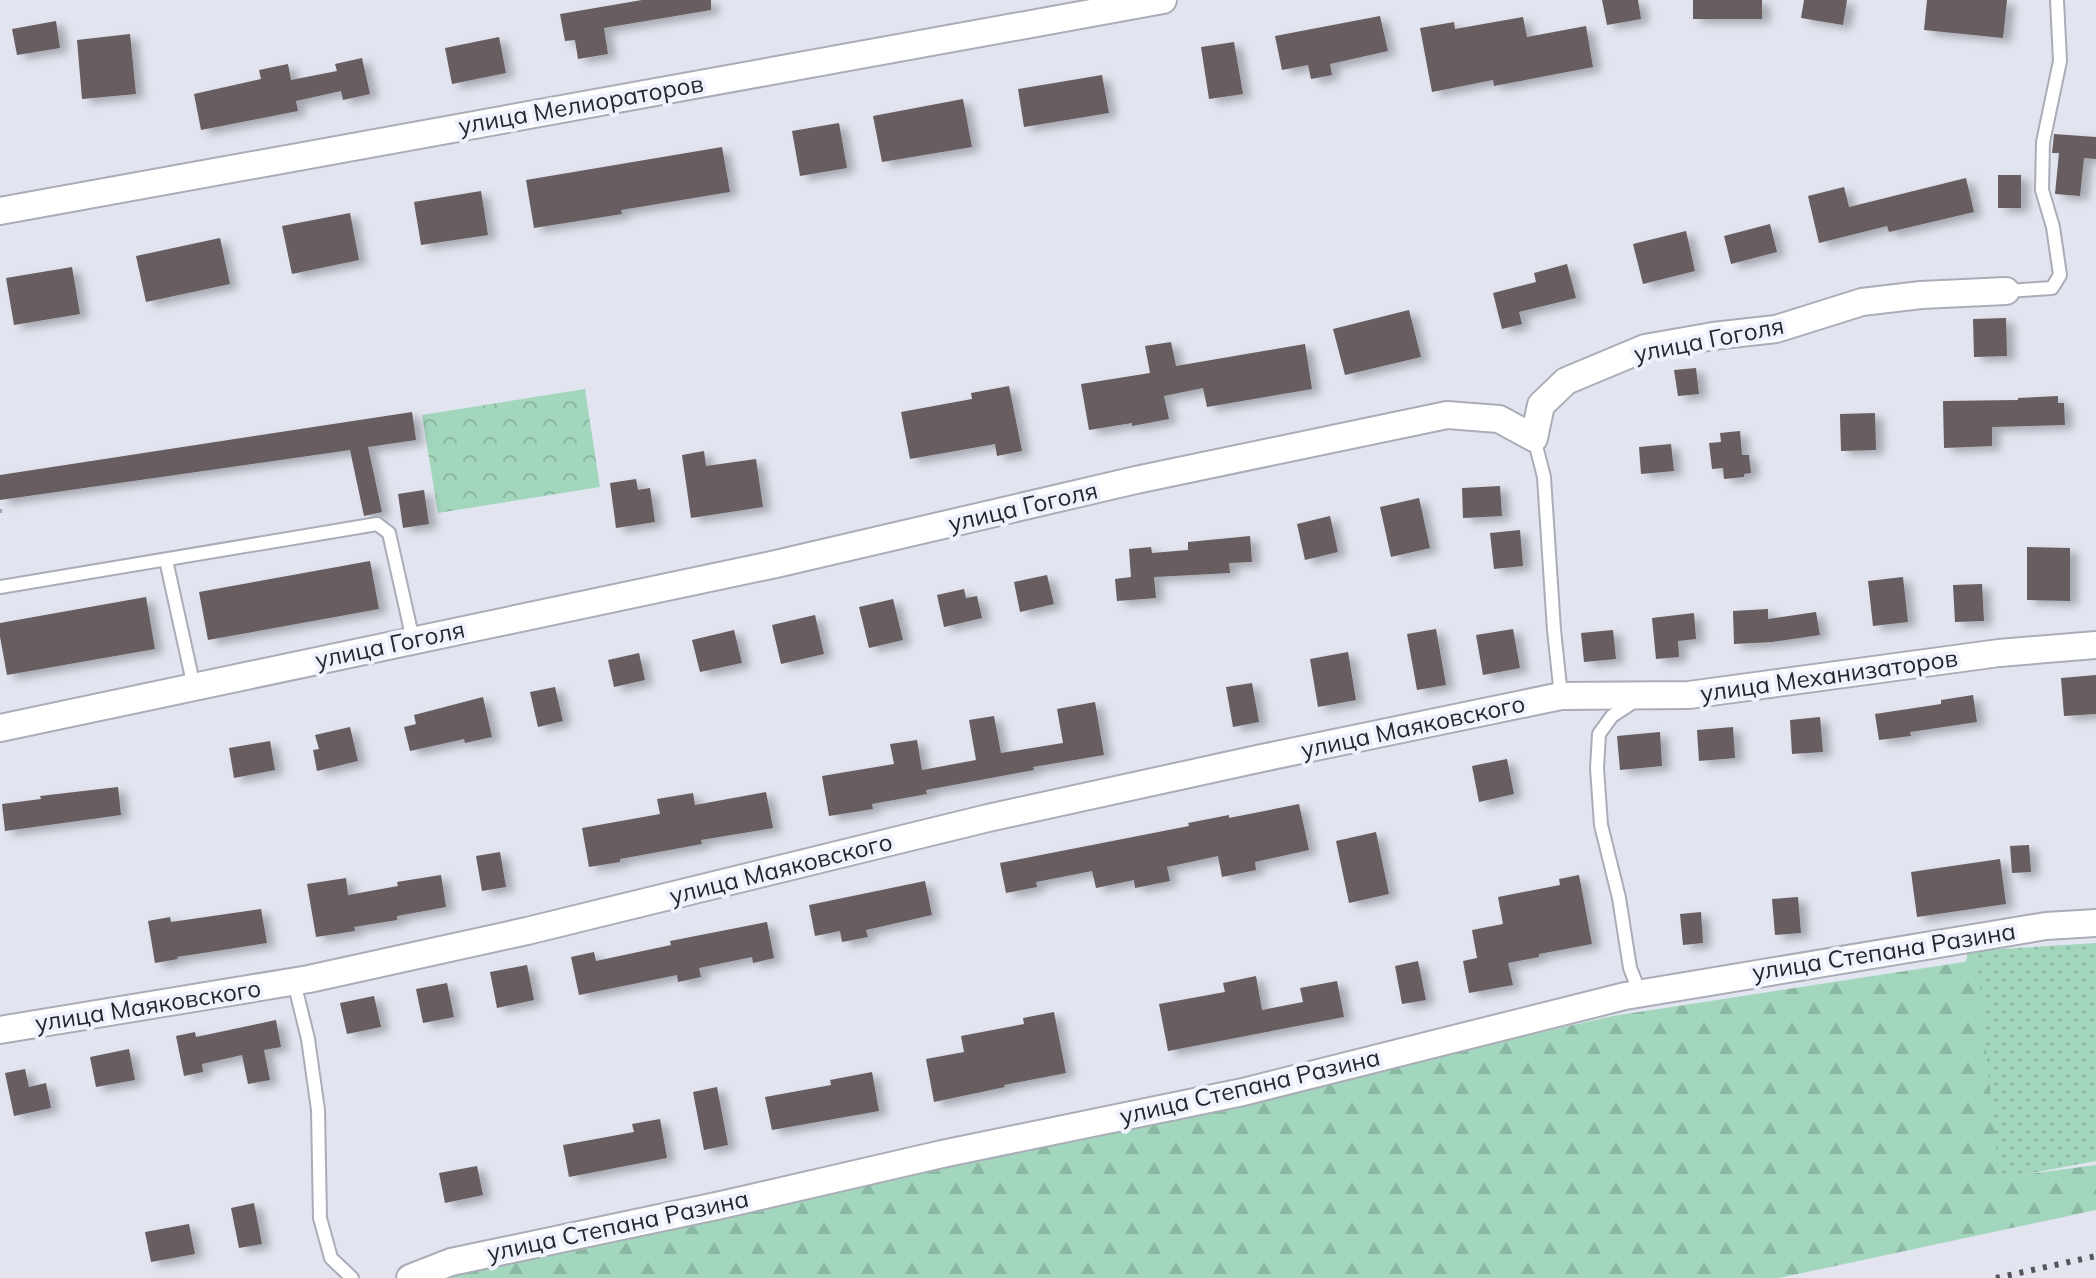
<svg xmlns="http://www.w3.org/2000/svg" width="2096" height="1278" viewBox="0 0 2096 1278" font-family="Mulish,sans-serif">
  <defs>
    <pattern id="grass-dots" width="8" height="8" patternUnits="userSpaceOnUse" patternTransform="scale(2)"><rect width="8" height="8" fill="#a2d6bd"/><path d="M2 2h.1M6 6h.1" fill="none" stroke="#8bb8a3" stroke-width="1.8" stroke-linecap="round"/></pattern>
    <pattern id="forest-firs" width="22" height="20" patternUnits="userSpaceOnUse" patternTransform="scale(2)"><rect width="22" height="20" fill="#a2d6bd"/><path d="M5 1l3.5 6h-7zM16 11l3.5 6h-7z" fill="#8bb8a3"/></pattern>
    <pattern id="park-crowns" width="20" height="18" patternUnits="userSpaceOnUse" patternTransform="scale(2)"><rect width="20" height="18" fill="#a2d6bd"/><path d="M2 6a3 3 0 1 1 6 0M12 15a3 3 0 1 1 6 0" fill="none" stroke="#8bb8a3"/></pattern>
    <filter id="shadow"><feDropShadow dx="8" dy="4.5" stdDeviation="4" flood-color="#0004"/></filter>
  </defs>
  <rect width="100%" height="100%" fill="#e2e5ef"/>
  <polygon fill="url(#grass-dots)" points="2096,943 2096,1161 1979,1183 1963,975 1968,951"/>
  <polygon fill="url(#forest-firs)" points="1977,960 1999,1178 2096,1165 2096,1210 1779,1278 440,1278 1613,1016"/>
  <polygon fill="url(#park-crowns)" points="585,389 600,487 438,513 422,415"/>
  <g fill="#675d61" filter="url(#shadow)">
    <polygon points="642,0 711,0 711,10 604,28 608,54 578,59 575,40 565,41 560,14"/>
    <polygon points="1602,0 1638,0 1641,19 1607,25"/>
    <rect x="1693" y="0" width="69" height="19"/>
    <polygon points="1804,0 1847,0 1843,25 1801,18"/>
    <polygon points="1927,0 2007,0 2003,38 1924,30"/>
    <polygon points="1380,16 1388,51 1330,64 1332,75 1311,79 1308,65 1282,70 1275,36"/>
    <polygon points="1523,17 1527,37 1586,26 1593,67 1494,86 1493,80 1432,92 1420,28 1454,22 1455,29"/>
    <polygon points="56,21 60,48 17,55 12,29"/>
    <polygon points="130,34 136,94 82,99 77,40"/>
    <polygon points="499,37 506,73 452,84 445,48"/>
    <polygon points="1234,42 1243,94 1209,99 1201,47"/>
    <polygon points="362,58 370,94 343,100 341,91 296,101 298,111 201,130 194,94 261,79 259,70 288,64 291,80 337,71 335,64"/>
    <polygon points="1102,75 1109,113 1024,127 1018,89"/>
    <polygon points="963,99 972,147 882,162 873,116"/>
    <polygon points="839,123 847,168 800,176 792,131"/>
    <polygon points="2054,134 2096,137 2096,159 2084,158 2080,196 2055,194 2059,153 2052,153"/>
    <polygon points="722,147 730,192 621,210 622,214 534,228 526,180"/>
    <rect x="1998" y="175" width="23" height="33"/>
    <polygon points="1966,178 1974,212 1889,232 1887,226 1819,243 1808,196 1844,187 1849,207"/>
    <polygon points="481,191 488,235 421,245 414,202"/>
    <polygon points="350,213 359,260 292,274 282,226"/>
    <polygon points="1770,224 1777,252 1731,264 1724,236"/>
    <polygon points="1686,231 1695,271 1643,284 1633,244"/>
    <polygon points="220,238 230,284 146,302 136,256"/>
    <polygon points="1567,264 1576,298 1519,312 1522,324 1502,329 1493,293 1536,282 1534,273"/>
    <polygon points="72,267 80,314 14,325 6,278"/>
    <polygon points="1409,310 1421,357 1345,375 1333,329"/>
    <polygon points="2006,318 2007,356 1974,357 1973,319"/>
    <polygon points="1171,342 1176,366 1305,344 1312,389 1207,407 1203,388 1164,396 1169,419 1132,426 1132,423 1089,430 1081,384 1150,373 1145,346"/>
    <polygon points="1696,368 1699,394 1678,396 1674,370"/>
    <polygon points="1009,386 1022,451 997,456 995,444 910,459 901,412 972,399 971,393"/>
    <polygon points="2058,396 2058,403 2064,403 2065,425 1992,427 1992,446 1944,448 1943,401 2018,400 2018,398"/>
    <polygon points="412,412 416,440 368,447 382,512 364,516 350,450 0,500 0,475"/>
    <polygon points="1875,413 1876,450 1841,451 1840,414"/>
    <polygon points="1740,431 1742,455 1749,455 1751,473 1744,474 1744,477 1724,479 1723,468 1712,469 1709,443 1721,442 1720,433"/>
    <polygon points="1671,444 1674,471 1641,474 1639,447"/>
    <polygon points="704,451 706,466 756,459 763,507 691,518 682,455"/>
    <polygon points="636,479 638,490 650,488 655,522 616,528 610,483"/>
    <polygon points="1500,486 1502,516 1463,518 1462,488"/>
    <polygon points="424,490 429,524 403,528 398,494"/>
    <polygon points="1419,498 1430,548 1391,557 1380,507"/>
    <polygon points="1330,516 1338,552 1305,560 1297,524"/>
    <polygon points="1520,530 1523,566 1494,569 1490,533"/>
    <polygon points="1250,536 1252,562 1229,563 1230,573 1154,577 1156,598 1117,601 1115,579 1131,577 1129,549 1151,547 1152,553 1188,550 1188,542"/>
    <polygon points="2027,547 2070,548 2070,601 2027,600"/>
    <polygon points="370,561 379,609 208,640 199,592"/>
    <polygon points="1047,575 1054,604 1020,612 1014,582"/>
    <polygon points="1903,577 1908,622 1873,626 1868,581"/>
    <polygon points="1982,584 1984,621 1955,622 1953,585"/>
    <polygon points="964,589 966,598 977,596 982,618 944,627 937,595"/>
    <polygon points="146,597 155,649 7,675 0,637 0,623"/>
    <polygon points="893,599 903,640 869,648 859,607"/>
    <polygon points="1768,609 1768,619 1816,612 1820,635 1772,642 1734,644 1733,611"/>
    <polygon points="1694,613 1696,639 1678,641 1679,657 1656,659 1652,618"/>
    <polygon points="815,615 824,654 781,664 772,625"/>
    <polygon points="1436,629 1446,685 1417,690 1407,634"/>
    <polygon points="1513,629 1520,668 1483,675 1476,635"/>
    <polygon points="734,630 742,663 700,672 692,640"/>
    <polygon points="1613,630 1616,659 1584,662 1581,633"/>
    <polygon points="1348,652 1356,700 1318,707 1310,659"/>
    <polygon points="639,653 645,680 614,687 608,660"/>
    <polygon points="2096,675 2096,714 2064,716 2061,678"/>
    <polygon points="1252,683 1259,722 1233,727 1226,687"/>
    <polygon points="555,687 563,721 538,727 530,692"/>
    <polygon points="1973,695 1977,722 1910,732 1911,736 1879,740 1875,714 1941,704 1941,700"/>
    <polygon points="483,697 492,737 465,743 464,739 410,751 404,727 416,724 414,715"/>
    <polygon points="1095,702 1104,755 1033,767 1034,770 926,790 927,794 872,804 873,809 829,816 822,776 894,764 890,744 917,740 922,770 976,760 969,720 994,716 1001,753 1063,743 1057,709"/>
    <polygon points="1820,717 1823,752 1792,754 1790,720"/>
    <polygon points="350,727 358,761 317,771 313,750 319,749 315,735"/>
    <polygon points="1733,727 1735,758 1699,761 1697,730"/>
    <polygon points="1660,732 1662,766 1620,770 1617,736"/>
    <polygon points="270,741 275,770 234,778 229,748"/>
    <polygon points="1507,759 1514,794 1479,802 1472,766"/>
    <polygon points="118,787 121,815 5,831 2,804 41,799 40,796"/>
    <polygon points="766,792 773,828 701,840 702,844 620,859 620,862 589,867 582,828 660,814 657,799 693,793 695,805"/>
    <polygon points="1299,804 1309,850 1255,862 1256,870 1222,877 1218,856 1167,867 1170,881 1135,888 1134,880 1096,888 1092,871 1036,882 1037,887 1006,893 1000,863 1189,826 1188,823 1229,815 1229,818"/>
    <polygon points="1376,832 1389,894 1349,903 1336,841"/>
    <polygon points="2029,845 2031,872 2012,873 2010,846"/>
    <polygon points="500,852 506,887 482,891 476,856"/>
    <polygon points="2000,859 2006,904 1917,917 1911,872"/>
    <polygon points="441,875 446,907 397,916 397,920 354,927 355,931 316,937 307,884 346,878 348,895 398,886 397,882"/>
    <polygon points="1579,875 1592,944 1539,954 1539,957 1508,963 1513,985 1469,993 1463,961 1477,958 1472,930 1503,924 1498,897 1560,885 1559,879"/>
    <polygon points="925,881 932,915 866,930 868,937 842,942 840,931 815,936 809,905"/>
    <polygon points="1798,897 1801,933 1775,935 1772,899"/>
    <polygon points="261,909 267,943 177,957 178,959 155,963 148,921 170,917 171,922"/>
    <polygon points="1701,912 1703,943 1683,945 1680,914"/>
    <polygon points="767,922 774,958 753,963 752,957 699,968 701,977 678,982 677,975 579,995 571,957 594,952 596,961 671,945 670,941"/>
    <polygon points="1418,961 1426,1000 1402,1004 1395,966"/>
    <polygon points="527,965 534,1000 497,1008 490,972"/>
    <polygon points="1256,976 1262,1010 1303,1002 1300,988 1337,981 1344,1017 1168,1051 1159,1004 1225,992 1223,983"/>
    <polygon points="447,983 454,1017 423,1023 416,989"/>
    <polygon points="374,996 381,1027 347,1034 340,1003"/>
    <polygon points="1054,1012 1066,1073 1004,1085 1005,1087 934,1102 926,1059 964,1052 961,1036 1024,1024 1023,1018"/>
    <polygon points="276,1020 281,1047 264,1050 270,1080 248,1084 242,1055 202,1064 203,1072 184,1076 176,1036 195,1032 196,1037"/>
    <polygon points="129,1049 135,1080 96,1087 90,1057"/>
    <polygon points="25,1069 29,1087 46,1083 51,1108 14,1116 5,1073"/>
    <polygon points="872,1072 879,1111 772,1130 765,1097 831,1085 830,1080"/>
    <polygon points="717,1087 728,1145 704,1150 693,1092"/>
    <polygon points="660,1119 667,1158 569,1177 563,1145 634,1132 632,1124"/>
    <polygon points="477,1166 483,1195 445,1203 439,1173"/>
    <polygon points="254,1203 262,1244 239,1248 231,1208"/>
    <polygon points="189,1224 195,1254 151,1262 145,1232"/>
  </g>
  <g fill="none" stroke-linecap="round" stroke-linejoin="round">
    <defs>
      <g id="lane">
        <polyline points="2006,291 2052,288 2060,275 2053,227 2042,190 2043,142 2060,61 2057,0"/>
        <polyline points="1534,438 1544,477 1554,630 1561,696"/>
        <polyline points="166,560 194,687"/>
        <polyline points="0,587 377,524 389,533 413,640"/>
        <polyline points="1638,699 1612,716 1599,734 1597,768 1601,825 1619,898 1630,968 1640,993"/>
        <polyline points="294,982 308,1039 318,1110 320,1218 331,1258 352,1278"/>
      </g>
      <g id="street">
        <polyline points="0,211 1163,0"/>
        <polyline points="0,728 776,564 1136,480 1447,415 1499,419 1534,438 1541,405 1566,381 1645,348 1713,336 1776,329 1862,302 1921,295 2006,291"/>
        <polyline points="0,1030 309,979 527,931 988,818 1262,758 1561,696 1689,695 1999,653 2096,645"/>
        <polyline points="410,1278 451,1262 721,1205 942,1154 1243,1092 1625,996 2046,926 2096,923"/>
      </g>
    </defs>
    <use href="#lane" stroke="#aaadb7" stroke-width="16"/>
    <use href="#street" stroke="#aaadb7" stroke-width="30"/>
    <polyline stroke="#9fa1a9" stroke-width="4" stroke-dasharray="2 6" stroke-linecap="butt" points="0,511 6,511"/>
    <use href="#lane" stroke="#fff" stroke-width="12"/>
    <use href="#street" stroke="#fff" stroke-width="26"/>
    <polyline stroke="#54555b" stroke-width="6" stroke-dasharray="4 8" stroke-linecap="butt" points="1996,1278 2096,1256"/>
  </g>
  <g text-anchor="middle" stroke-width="8" stroke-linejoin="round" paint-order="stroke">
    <g font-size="24" fill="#26272b" stroke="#eff2fc">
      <text transform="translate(581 105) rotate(-10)" y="8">улица Мелиораторов</text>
      <text transform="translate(1709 340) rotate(-11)" y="8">улица Гоголя</text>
      <text transform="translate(1023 507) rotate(-13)" y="8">улица Гоголя</text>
      <text transform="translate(390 645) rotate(-12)" y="8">улица Гоголя</text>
      <text transform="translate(1829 676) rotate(-8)" y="8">улица Механизаторов</text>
      <text transform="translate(1413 727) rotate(-12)" y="8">улица Маяковского</text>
      <text transform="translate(781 869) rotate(-14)" y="8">улица Маяковского</text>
      <text transform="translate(1884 952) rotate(-9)" y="8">улица Степана Разина</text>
      <text transform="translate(148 1006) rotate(-9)" y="8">улица Маяковского</text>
      <text transform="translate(1250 1087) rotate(-13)" y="8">улица Степана Разина</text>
      <text transform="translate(618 1226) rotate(-12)" y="8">улица Степана Разина</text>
    </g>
  </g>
</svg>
